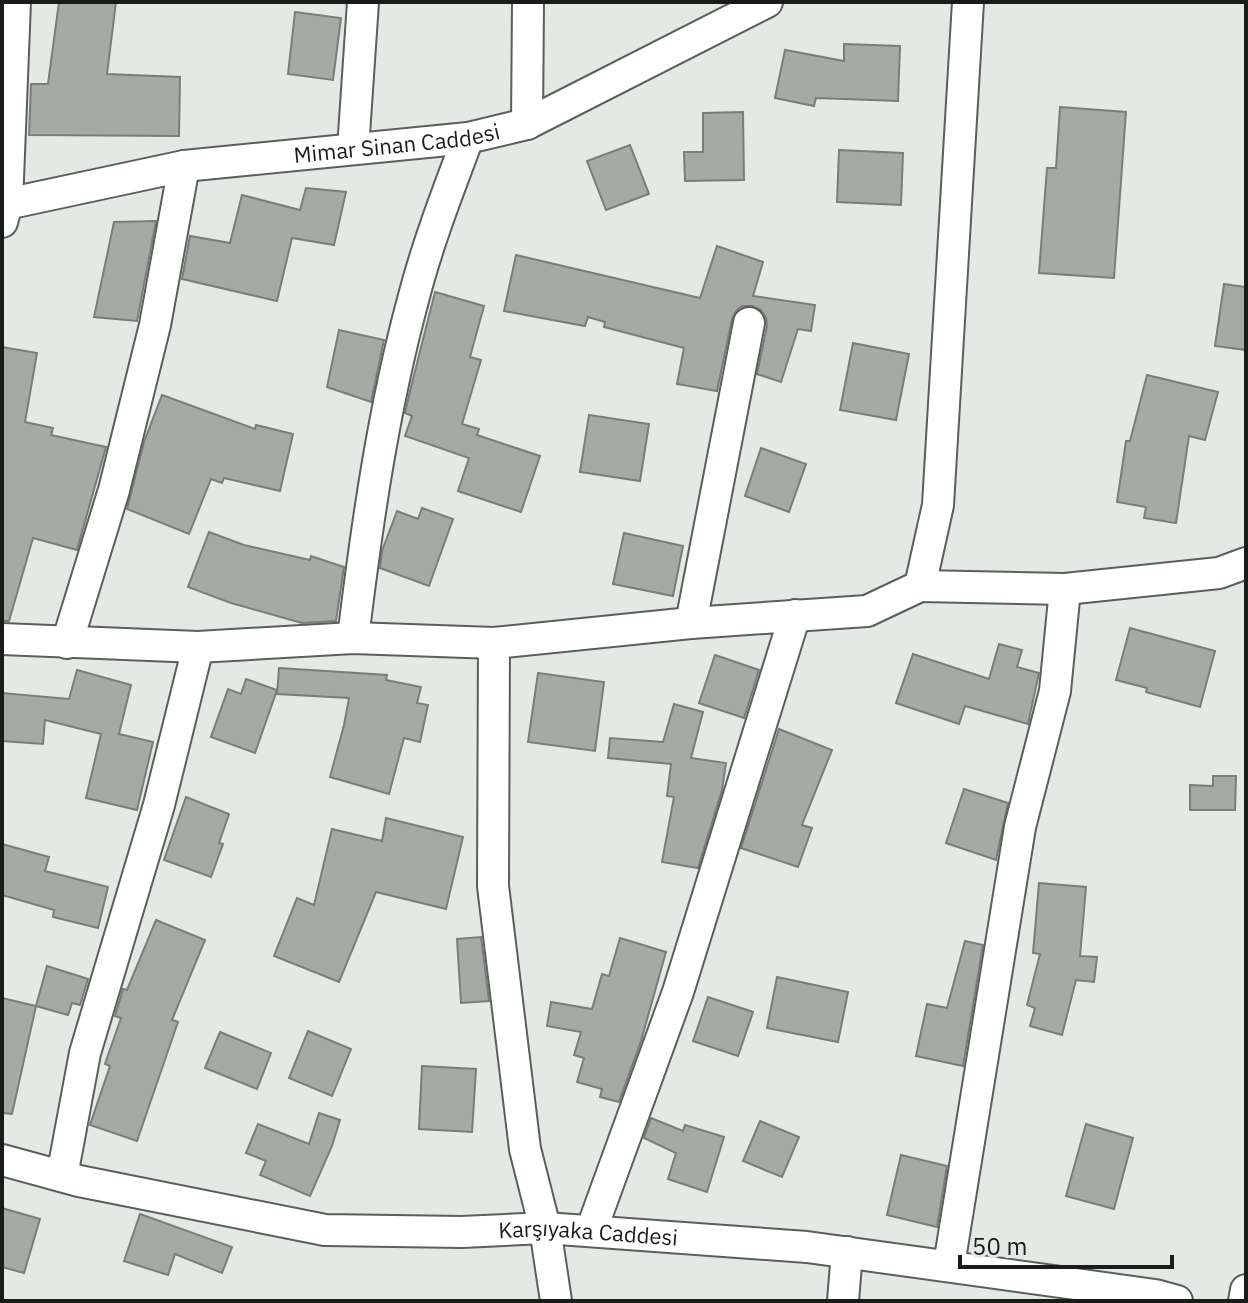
<svg xmlns="http://www.w3.org/2000/svg" width="1248" height="1303" viewBox="0 0 1248 1303" font-family="'IBM Plex Sans',sans-serif">
  <rect width="100%" height="100%" fill="#e3e9e4"/>
  <g fill="#a5aaa5" stroke="#797e7a" stroke-width="2">
    <polygon points="59,2 116,2 107,74 180,77 179,136 29,135 31,84 48,84"/>
    <polygon points="295,12 341,18 333,80 288,74"/>
    <polygon points="844,44 900,46 898,101 816,98 814,106 775,98 785,50 844,61"/>
    <polygon points="1060,107 1126,112 1114,278 1039,273 1047,168 1056,168"/>
    <polygon points="743,112 744,180 685,181 684,152 703,152 703,113"/>
    <polygon points="630,145 649,194 606,210 587,161"/>
    <polygon points="839,150 903,153 901,205 837,202"/>
    <polygon points="306,188 346,192 334,245 292,238 277,301 182,279 190,236 230,243 242,195 300,210"/>
    <polygon points="156,221 137,321 94,317 114,222"/>
    <polygon points="717,246 763,262 753,296 815,305 811,331 798,329 781,382 757,374 767,326 766,318 761,310 753,306 742,306 736,311 732,319 717,391 677,384 684,348 604,327 605,322 588,317 585,326 504,311 516,255 700,298"/>
    <polygon points="1224,284 1246,287 1246,350 1215,346"/>
    <polygon points="435,292 484,306 470,357 481,360 462,424 479,429 477,435 540,456 521,512 458,491 469,458 405,436 412,416 405,413 411,387"/>
    <polygon points="339,330 384,340 371,402 327,387"/>
    <polygon points="853,343 909,354 896,420 840,410"/>
    <polygon points="2,347 37,353 25,422 53,428 51,435 106,447 77,550 33,538 9,621 2,621"/>
    <polygon points="1147,375 1218,392 1205,440 1189,436 1176,523 1144,518 1146,507 1117,502 1126,441 1130,441"/>
    <polygon points="162,395 255,429 256,425 293,434 280,491 224,478 222,483 211,479 189,534 127,509 144,442"/>
    <polygon points="589,415 649,424 640,481 580,472"/>
    <polygon points="761,448 806,464 789,512 745,496"/>
    <polygon points="422,508 453,519 429,586 380,568 382,551 397,511 418,519"/>
    <polygon points="209,532 244,545 310,560 311,556 344,567 336,621 302,623 231,603 188,587"/>
    <polygon points="624,533 683,546 673,596 613,584"/>
    <polygon points="1130,628 1215,651 1200,707 1146,692 1147,688 1116,680"/>
    <polygon points="999,644 1022,650 1017,667 1039,673 1028,724 965,706 959,724 896,703 913,654 989,679"/>
    <polygon points="715,655 759,670 744,718 699,703"/>
    <polygon points="279,668 387,675 386,680 421,687 417,703 428,705 420,742 404,738 389,794 330,777 344,725 349,698 277,694"/>
    <polygon points="77,670 131,685 119,734 153,742 137,810 86,798 101,734 45,720 43,744 2,741 2,693 69,699"/>
    <polygon points="538,673 604,682 595,751 528,742"/>
    <polygon points="246,679 277,690 255,753 211,737 228,689 241,694"/>
    <polygon points="674,704 703,712 691,758 726,763 722,790 698,868 662,862 674,797 667,796 671,764 608,758 610,738 663,742"/>
    <polygon points="779,729 832,750 802,825 812,828 798,867 741,848"/>
    <polygon points="1213,776 1236,776 1235,810 1190,810 1190,785 1213,786"/>
    <polygon points="964,789 1008,803 996,860 946,843"/>
    <polygon points="186,797 229,814 219,843 223,844 211,877 164,860"/>
    <polygon points="386,818 463,837 446,909 376,892 339,982 274,956 297,898 314,905 332,829 382,841"/>
    <polygon points="2,844 49,857 45,871 108,887 98,928 53,917 54,910 2,895"/>
    <polygon points="1039,883 1086,887 1080,956 1097,957 1094,982 1076,980 1062,1035 1030,1026 1035,1008 1027,1005 1040,954 1033,953"/>
    <polygon points="156,920 205,940 172,1020 178,1022 137,1141 90,1125 110,1066 105,1064 121,1018 115,1016 123,989 127,990"/>
    <polygon points="481,937 489,1001 461,1003 457,939"/>
    <polygon points="620,938 666,952 641,1041 619,1102 600,1097 602,1089 577,1082 584,1058 574,1055 581,1032 547,1026 551,1002 592,1009 602,974 609,976"/>
    <polygon points="965,941 983,945 963,1066 916,1056 927,1004 947,1008"/>
    <polygon points="47,966 88,979 80,1005 72,1003 68,1015 36,1006"/>
    <polygon points="777,977 848,992 838,1042 767,1028"/>
    <polygon points="708,997 753,1012 738,1056 693,1041"/>
    <polygon points="2,998 36,1006 12,1114 2,1113"/>
    <polygon points="308,1031 351,1049 332,1096 289,1078"/>
    <polygon points="220,1032 271,1053 257,1089 205,1068"/>
    <polygon points="422,1066 476,1069 472,1132 419,1129"/>
    <polygon points="319,1113 340,1120 332,1146 310,1196 260,1175 266,1161 246,1153 258,1124 309,1144"/>
    <polygon points="651,1118 683,1131 685,1125 724,1137 707,1192 668,1179 676,1153 644,1138"/>
    <polygon points="760,1121 799,1137 782,1177 743,1161"/>
    <polygon points="1086,1124 1133,1138 1114,1209 1066,1196"/>
    <polygon points="901,1155 947,1166 937,1227 887,1215"/>
    <polygon points="2,1208 40,1219 24,1273 2,1267"/>
    <polygon points="140,1214 232,1247 222,1273 175,1254 168,1275 124,1261"/>
  </g>
  <g fill="none" stroke-linecap="round" stroke-linejoin="round">
    <defs>
      <g id="minor">
        <polyline points="527,124 528,2"/>
        <polyline points="353,149 363,2"/>
        <path id="s1" d="M2,205L184,166L468,138L527,124L767,2"/>
        <polyline points="2,222 7,204 15,2"/>
        <polyline points="920,586 1065,589 1219,573 1246,563"/>
        <polyline points="691,623 749,323"/>
        <path d="M353,638C367,524 383,411 413,300C427,245 448,191 468,138"/>
        <polyline points="2,639 198,647 353,638 494,643 691,623 867,611 920,586 938,505 968,2"/>
        <polyline points="67,643 114,490 155,325 184,166"/>
        <polyline points="494,643 493,886 525,1149 545,1228 556,1301"/>
        <path id="s2" d="M2,1160L79,1181L325,1230L462,1232L545,1228L807,1247L1155,1295L1177,1301"/>
        <polyline points="62,1176 85,1053 159,805 198,647"/>
        <polyline points="591,1231 678,992 795,615"/>
        <polyline points="949,1265 1020,827 1055,691 1065,589"/>
        <polyline points="843,1301 847,1252"/>
        <polyline points="1244,1301 1246,1290"/>
      </g>
    </defs>
    <use href="#minor" stroke="#5a5f5b" stroke-width="34"/>
    <use href="#minor" stroke="#fff" stroke-width="30"/>
  </g>
  <g text-anchor="middle" stroke-width="8" stroke-linejoin="round" paint-order="stroke">
    <g font-size="22" fill="#1a1c1a" stroke="#e3e9e4">
      <text dy="8" stroke="none"><textPath href="#s1" startOffset="400">Mimar Sinan Caddesi</textPath></text>
      <text dy="8" stroke="none"><textPath href="#s2" startOffset="594">Karşıyaka Caddesi</textPath></text>
    </g>
  </g>
  <rect width="1248" height="1303" fill="none" stroke="#1a1c1a" stroke-width="8"/>
  <path d="M960 1255v12h212v-12" fill="none" stroke="#1a1c1a" stroke-width="4"/>
  <text x="972" y="1255" font-size="24" fill="#1a1c1a" stroke="#e3e9e4" stroke-width="6" paint-order="stroke">50 m</text>
</svg>
